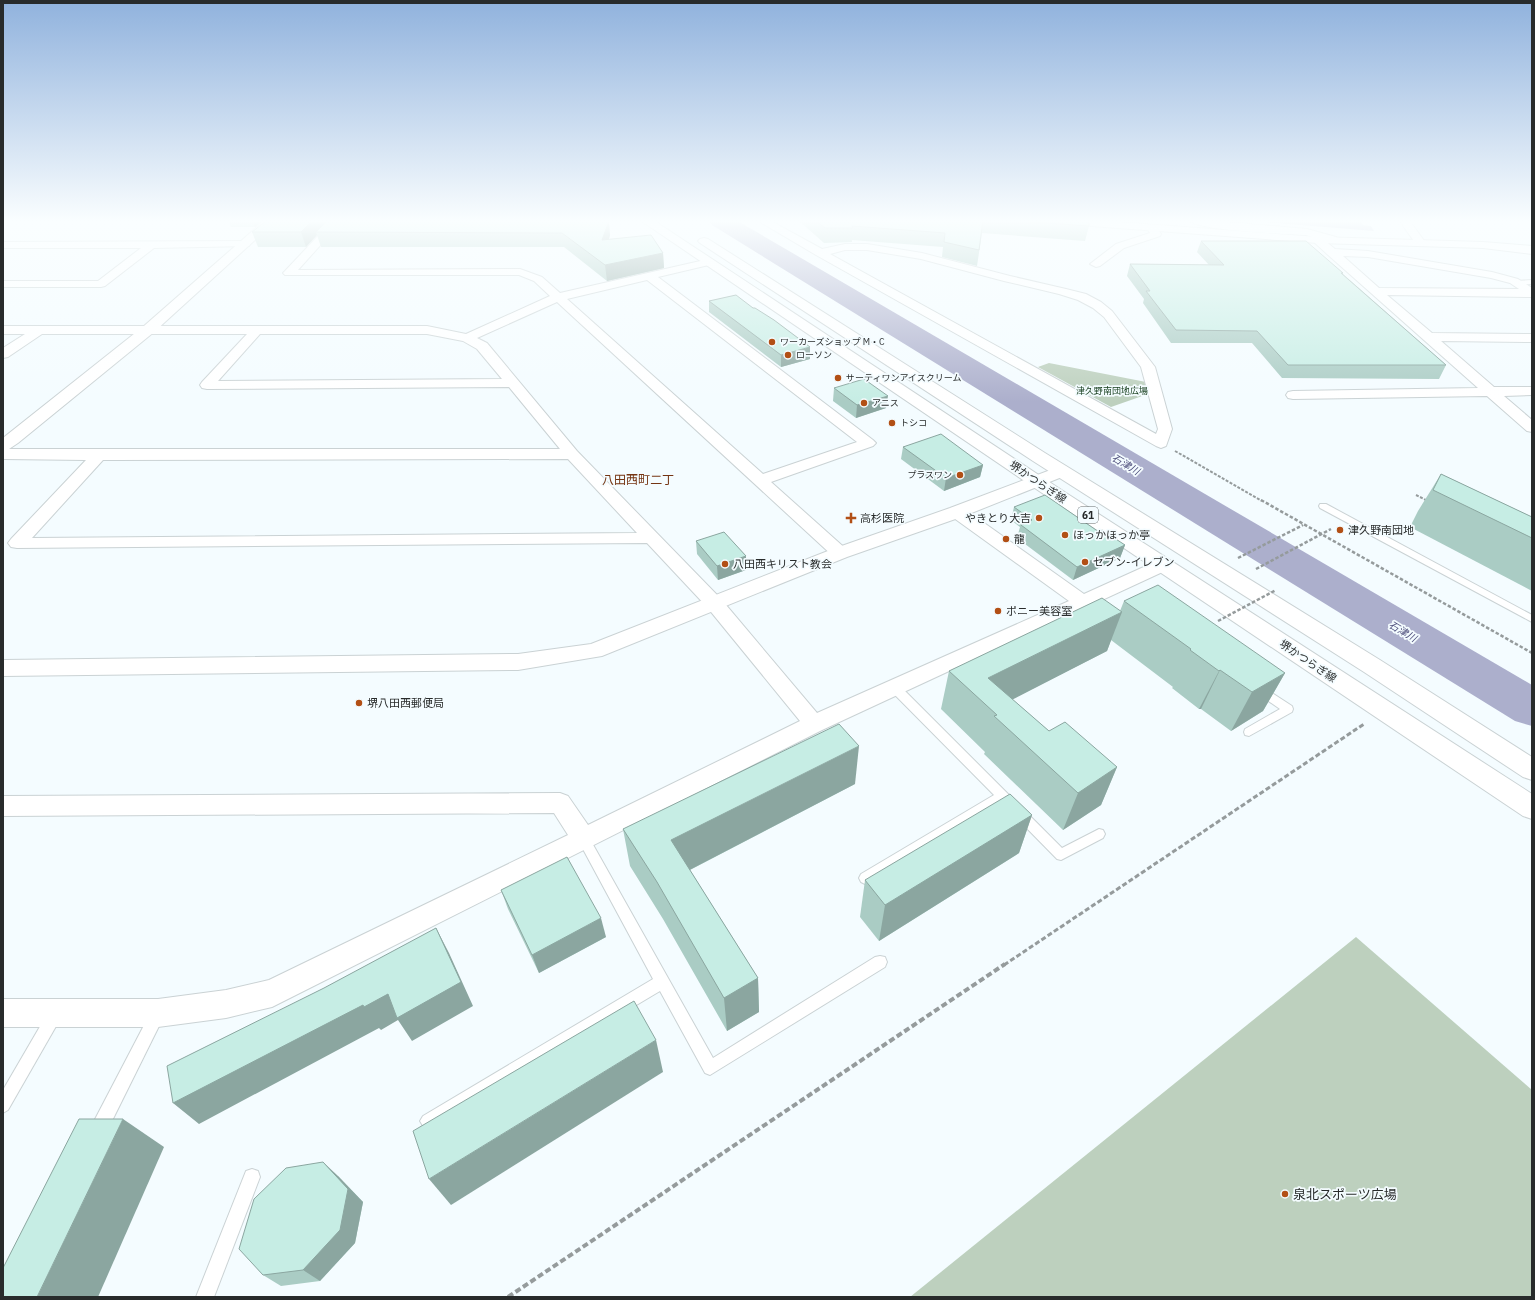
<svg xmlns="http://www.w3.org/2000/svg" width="1535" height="1300" viewBox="0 0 1535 1300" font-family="'IBM Plex Sans','Noto Sans JP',sans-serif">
  <rect width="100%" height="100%" fill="#f4fcff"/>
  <g fill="#bdd0be">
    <polygon points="1049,363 1146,382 1148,394 1111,407 1038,367"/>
    <polygon points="1356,937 1532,1090 1532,1297 910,1297"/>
  </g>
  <polygon fill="#acafcc" points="1241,220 1360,220 1363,225 1371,226 1374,231"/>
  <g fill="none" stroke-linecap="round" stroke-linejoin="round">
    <polygon fill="#acafcc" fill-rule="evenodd" points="709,220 736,220 1532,685 1532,726 1515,721 712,225"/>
    <defs>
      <g id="lane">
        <polygon points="1532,280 1532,284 1516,285 1513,283 1516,281"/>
        <polygon points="1320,504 1326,504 1532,615 1532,622 1320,508 1319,506"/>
        <polygon points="894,683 898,684 1062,848 1099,829 1103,830 1105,834 1103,838 1061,860 1057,859 1001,802 869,882 865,884 861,882 859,878 861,874 994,795 890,690 889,687 890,684"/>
        <polygon points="1261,686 1292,706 1293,709 1292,712 1249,736 1245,735 1244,732 1245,729 1280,709 1257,693 1256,690 1257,687"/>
        <polygon points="583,833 587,834 713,1058 875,957 880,956 885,957 887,962 885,967 710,1075 705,1073 660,991 433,1126 428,1129 423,1126 420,1121 423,1116 653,979 577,838 579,834"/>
        <polygon points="157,1008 162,1010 164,1015 162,1020 104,1137 98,1139 92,1137 90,1131 92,1125 152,1010"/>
        <polygon points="54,1009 59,1011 61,1016 59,1021 8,1110 3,1113 3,1090 49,1011"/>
        <polygon points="252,1169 258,1171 260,1177 214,1297 196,1297 246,1171"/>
      </g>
      <g id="street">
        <path d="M333,220H343L298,270L520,269L542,277L560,293L709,259L713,260L714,262L713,264L658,277L873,440L876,443L873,446L771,482L846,549L849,553L846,557L840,558L834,557L557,302L477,338L487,343L577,451L721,599L817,713L1069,601L951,516L949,512L951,508L957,507L963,508L1084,594L1157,561L1163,559L1169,561L1172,565L1169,569L822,730L272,1007L226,1018L158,1027H3V999H158L226,990L269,980L568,835L554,813L3,816V796L560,793L568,796L588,825L800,721L707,607L647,543L17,548L11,547L8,543L11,539L86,460L3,459V449H560L509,387L207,389L202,388L200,385L202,382L247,334H42L8,357L3,358V348L25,334H3V326H427L466,334L550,296L534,281L519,275H285L283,273L285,271ZM647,280L857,442L763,474L567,299ZM260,334H427L463,341L477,349L502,379L218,381ZM568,459L637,533L32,538L103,460Z"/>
        <path d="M757,220H769L822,249L845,244H867L922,253L1010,276L1066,289L1086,294L1101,302L1112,311L1155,367L1172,429L1166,446L1161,448L1156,446L816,255ZM845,250H867L921,259L1004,281L1059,294L1078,300L1093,308L1104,317L1141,367L1158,429L1156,434L830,254Z"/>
        <path d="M1189,220H1203L1307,229L1336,237L1337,239L1336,241L1332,242L1324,240L1335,249L1368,251L1492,272L1518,279L1532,288V297L1387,295L1432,333L1532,334V342L1441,341L1494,387H1532V395L1504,396L1532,420V432L1527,431L1487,396L1293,399L1288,398L1286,395L1288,392L1293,391L1478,388L1327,254L1314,242L1313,240L1315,238L1306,235C1287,234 1198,231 1189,220ZM1343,256L1368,257L1491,278L1510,283L1519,289L1379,288Z"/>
        <polygon points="1399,220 1409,220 1425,242 1424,244 1416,244"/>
        <polygon points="1152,225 1156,226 1161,234 1160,236 1124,248 1100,266 1096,267 1090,264 1116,244 1150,233 1147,228"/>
        <polygon points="245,241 249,242 250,244 249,246 154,248 105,286 101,287 3,287 3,281 98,281 141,248 3,248 3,242"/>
      </g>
      <g id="secondary">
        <polygon points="265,220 277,220 154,332 18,443 9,449 3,450 3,438 144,326"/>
        <polygon points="1061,466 1067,467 1070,471 1067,475 964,516 847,557 602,656 518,670 3,676 3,660 518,654 591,644 833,549 950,508"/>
      </g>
      <g id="primary">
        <polygon points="640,220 653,220 1063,491 1532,794 1532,819 1523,816 1051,499"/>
        <polygon points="1045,220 1091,220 1318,237 1483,242 1532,246 1532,254 1483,248 1318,243 1051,223"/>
        <polygon points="704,238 708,239 1045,453 1380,660 1532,757 1532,780 1523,777 1364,672 1033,461 700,243 698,241 700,239"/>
      </g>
    </defs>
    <use href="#lane" stroke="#cad2d4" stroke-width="2"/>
    <use href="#street" stroke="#cad2d4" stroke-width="2"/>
    <use href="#secondary" stroke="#cad2d4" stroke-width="2"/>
    <use href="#primary" stroke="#cad2d4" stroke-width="2"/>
    <g stroke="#959b9c" stroke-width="2" stroke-dasharray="3 1.5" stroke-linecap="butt">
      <polyline points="1175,451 1262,501"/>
      <polyline points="1416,495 1428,501"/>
    </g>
    <g stroke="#959b9c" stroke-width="2.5" stroke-dasharray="3.5 2" stroke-linecap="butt">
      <polyline points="1261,500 1532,653"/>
      <polyline points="1426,500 1428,501"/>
      <polyline points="1405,533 1415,527"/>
      <polyline points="1238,558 1303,525"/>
      <polyline points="1256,569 1331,529"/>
    </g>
    <polyline stroke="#959b9c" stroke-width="3" stroke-dasharray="5 2.5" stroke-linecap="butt" points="1004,965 1364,724"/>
    <polyline stroke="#959b9c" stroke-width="4" stroke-dasharray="6 3" stroke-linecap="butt" points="508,1297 1005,964"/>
    <use href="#lane" fill="#fff" fill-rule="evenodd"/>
    <use href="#street" fill="#fff" fill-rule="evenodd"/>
    <use href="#secondary" fill="#fff" fill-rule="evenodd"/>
    <use href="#primary" fill="#fff" fill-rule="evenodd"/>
    <polyline stroke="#959b9c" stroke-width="2.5" stroke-dasharray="3.5 2" stroke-linecap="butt" points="1218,621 1276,590"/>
  </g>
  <g fill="#aaccc4">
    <polygon points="228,220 264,220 255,227 231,227"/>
    <polygon points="267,220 600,220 600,221 610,235 609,239 663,253 664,268 607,281 564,247 321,247 317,235 306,247 258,247 252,232"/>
    <polygon points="798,220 1089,220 1089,226 1085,241 982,233 977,266 942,257 943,247 852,240 852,242 824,243"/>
    <polygon points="1201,241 1343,273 1343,274 1446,365 1439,379 1282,378 1252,343 1171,343 1143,303 1144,299 1127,276 1130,264 1209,265 1197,252"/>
    <polygon points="709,301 810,359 781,367 709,312"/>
    <polygon points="834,388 886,408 856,418 833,401"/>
    <polygon points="903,447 983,465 980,477 944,491 901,459"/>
    <polygon points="1441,474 1532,517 1532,591 1410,527 1418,511"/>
    <polygon points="1014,507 1099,532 1125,545 1120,558 1073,580 1017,538 1020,527 1011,520"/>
    <polygon points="696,541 746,556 746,570 718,580 697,554"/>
    <polygon points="1124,601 1285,673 1263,711 1231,731 1201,709 1199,709 1172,688 1173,687 1111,640 1107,651 1012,699 1049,731 1117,767 1101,805 1063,830 984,754 985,752 941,709 949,671 1120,611"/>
    <polygon points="855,784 690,870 758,978 759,1012 727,1031 663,919 630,866 623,829"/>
    <polygon points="1032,815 1019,853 879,941 860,917 865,880"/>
    <polygon points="501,890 606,937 539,973 508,909"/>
    <polygon points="338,1176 363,1202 355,1243 320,1281 281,1286 263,1275"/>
  </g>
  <g fill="#8ba6a0">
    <polygon points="252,220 264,220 255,227"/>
    <polygon points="313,220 331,220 316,232 317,235 306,247 301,232"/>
    <polygon points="594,220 600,220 595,235 593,221"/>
    <polygon points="609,221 610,235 604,255 602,240"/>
    <polygon points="663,253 664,268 607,281 605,265"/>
    <polygon points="810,347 810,359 781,367 781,355"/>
    <polygon points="888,396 886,408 856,418 857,405"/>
    <polygon points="983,465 980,477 944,491 946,478"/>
    <polygon points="1125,545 1120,558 1073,580 1077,567"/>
    <polygon points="746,556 746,570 718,580 717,566"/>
    <polygon points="1122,612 1107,651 992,710 988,678"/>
    <polygon points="1220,670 1201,709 1199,709 1219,671"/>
    <polygon points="1285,673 1263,711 1231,731 1252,692"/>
    <polygon points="859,746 855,784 676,877 671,840"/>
    <polygon points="1117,767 1101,805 1063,830 1078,793"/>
    <polygon points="1032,815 1019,853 879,941 885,905"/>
    <polygon points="601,918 606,937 539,973 532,955"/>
    <polygon points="436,928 449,953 473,1006 412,1041 398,1020 381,1030 379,1028 199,1124 173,1103"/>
    <polygon points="758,978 759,1012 727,1031 724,998"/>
    <polygon points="656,1040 663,1072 451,1205 429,1179"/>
    <polygon points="123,1119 164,1147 98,1297 37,1297"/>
    <polygon points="323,1162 338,1176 363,1202 355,1243 320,1281 303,1270"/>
  </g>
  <g fill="#c6ede4" stroke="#8ba6a0">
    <polygon points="267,220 313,220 301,232 252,232"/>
    <polygon points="328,220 594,220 593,221 609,221 602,240 651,235 663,253 605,265 562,233 316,232"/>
    <polygon points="815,220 983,220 979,250 944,242 945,233 852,226 853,228 825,228"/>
    <polygon points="1005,220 1089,220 1089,226"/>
    <polygon points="1201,241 1306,241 1343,273 1341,273 1446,365 1288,365 1257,331 1176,330 1146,291 1150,291 1130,264 1224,265"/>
    <polygon points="736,295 753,308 755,308 774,320 810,347 781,355 709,301"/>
    <polygon points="864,379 888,396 857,405 834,388"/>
    <polygon points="941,434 983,465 946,478 903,447"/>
    <polygon points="1441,474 1532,517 1532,538 1433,490"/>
    <polygon points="1045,495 1099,532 1102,530 1125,545 1077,567 1021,525 1032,520 1014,507"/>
    <polygon points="724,532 746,556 717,566 696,541"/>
    <polygon points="1158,585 1285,673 1252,692 1220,670 1219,671 1190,650 1191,649 1124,601"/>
    <polygon points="1102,598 1122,612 988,678 1049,731 1065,722 1117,767 1078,793 994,716 997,715 949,671"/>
    <polygon points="839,724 859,746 671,840 758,978 724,998 657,882 623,829"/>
    <polygon points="1010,794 1032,815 885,905 865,880"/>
    <polygon points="567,857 601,918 532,955 501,890"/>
    <polygon points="436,928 461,982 397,1018 388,994 364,1007 363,1005 173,1103 167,1066 324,988"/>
    <polygon points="634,1001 656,1040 429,1179 413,1131"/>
    <polygon points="79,1119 123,1119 37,1297 3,1297 3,1268"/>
    <polygon points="323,1162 348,1189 340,1230 303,1270 263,1275 239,1249 254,1199 286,1168"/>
  </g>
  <linearGradient id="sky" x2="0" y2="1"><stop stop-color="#90b2dd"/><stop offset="0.55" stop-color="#fafeff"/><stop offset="1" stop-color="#fafeff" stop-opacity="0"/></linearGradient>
  <rect width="1535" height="402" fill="url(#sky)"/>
  <g fill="#b24f15" stroke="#f4fcff" stroke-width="1.5">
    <circle cx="772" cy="342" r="4"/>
    <circle cx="788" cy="355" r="4"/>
    <circle cx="838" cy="378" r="4"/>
    <circle cx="864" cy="403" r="4"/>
    <circle cx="892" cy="423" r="4"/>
    <circle cx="960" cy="475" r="4"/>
    <path d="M849 512h4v4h4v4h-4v4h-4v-4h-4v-4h4z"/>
    <circle cx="1039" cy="518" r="4"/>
    <circle cx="1340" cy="530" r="4"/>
    <circle cx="1065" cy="535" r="4"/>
    <circle cx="1006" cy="539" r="4"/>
    <circle cx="1085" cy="562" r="4"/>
    <circle cx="725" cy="564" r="4"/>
    <circle cx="998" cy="611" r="4"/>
    <circle cx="359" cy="703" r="4"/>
    <circle cx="1285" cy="1194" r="4"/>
  </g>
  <g text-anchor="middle" stroke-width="3.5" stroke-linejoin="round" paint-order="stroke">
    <g font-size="9" fill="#282b2b" stroke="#f4fcff" text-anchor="start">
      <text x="780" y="345">ワーカーズショップ M・C</text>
      <text x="796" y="358">ローソン</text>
      <text x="846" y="381">サーティワンアイスクリーム</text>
      <text x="872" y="406">アニス</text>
      <text x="900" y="426">トシコ</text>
      <text x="952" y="478" text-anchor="end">プラスワン</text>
    </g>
    <g font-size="9" fill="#143c1b" stroke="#f4fcff">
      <text x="1112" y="394">津久野南団地広場</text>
    </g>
    <g font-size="10" font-style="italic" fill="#4e4f7c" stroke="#f4fcff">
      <text transform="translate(1126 464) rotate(31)" y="4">石津川</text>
      <text transform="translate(1403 631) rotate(31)" y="4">石津川</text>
    </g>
    <rect fill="#f4fcff" stroke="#656a6b" stroke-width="1" x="1078" y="507" width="20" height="16" rx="3"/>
    <g font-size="10" font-weight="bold" fill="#282b2b">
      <text x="1088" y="519">61</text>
    </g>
    <g font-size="11" fill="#282b2b" stroke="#f4fcff">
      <text transform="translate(1038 482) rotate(34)" y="4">堺かつらぎ線</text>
      <text transform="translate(1308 661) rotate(34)" y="4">堺かつらぎ線</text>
    </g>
    <g font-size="11" fill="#282b2b" stroke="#f4fcff" text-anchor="start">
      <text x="860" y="522">高杉医院</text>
      <text x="1031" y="522" text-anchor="end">やきとり大吉</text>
      <text x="1348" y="534">津久野南団地</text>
      <text x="1073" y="539">ほっかほっか亭</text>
      <text x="1014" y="543">龍</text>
      <text x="1093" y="566">セブン-イレブン</text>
      <text x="733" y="568">八田西キリスト教会</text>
      <text x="1006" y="615">ポニー美容室</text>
      <text x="367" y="707">堺八田西郵便局</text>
    </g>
    <g font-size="12" fill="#753513" stroke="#f4fcff">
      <text x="638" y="484">八田西町二丁</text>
    </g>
    <g font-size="13" fill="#282b2b" stroke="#f4fcff" text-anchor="start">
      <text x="1293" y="1199">泉北スポーツ広場</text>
    </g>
  </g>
  <rect width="1535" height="1300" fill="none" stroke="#282b2b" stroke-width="8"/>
</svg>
